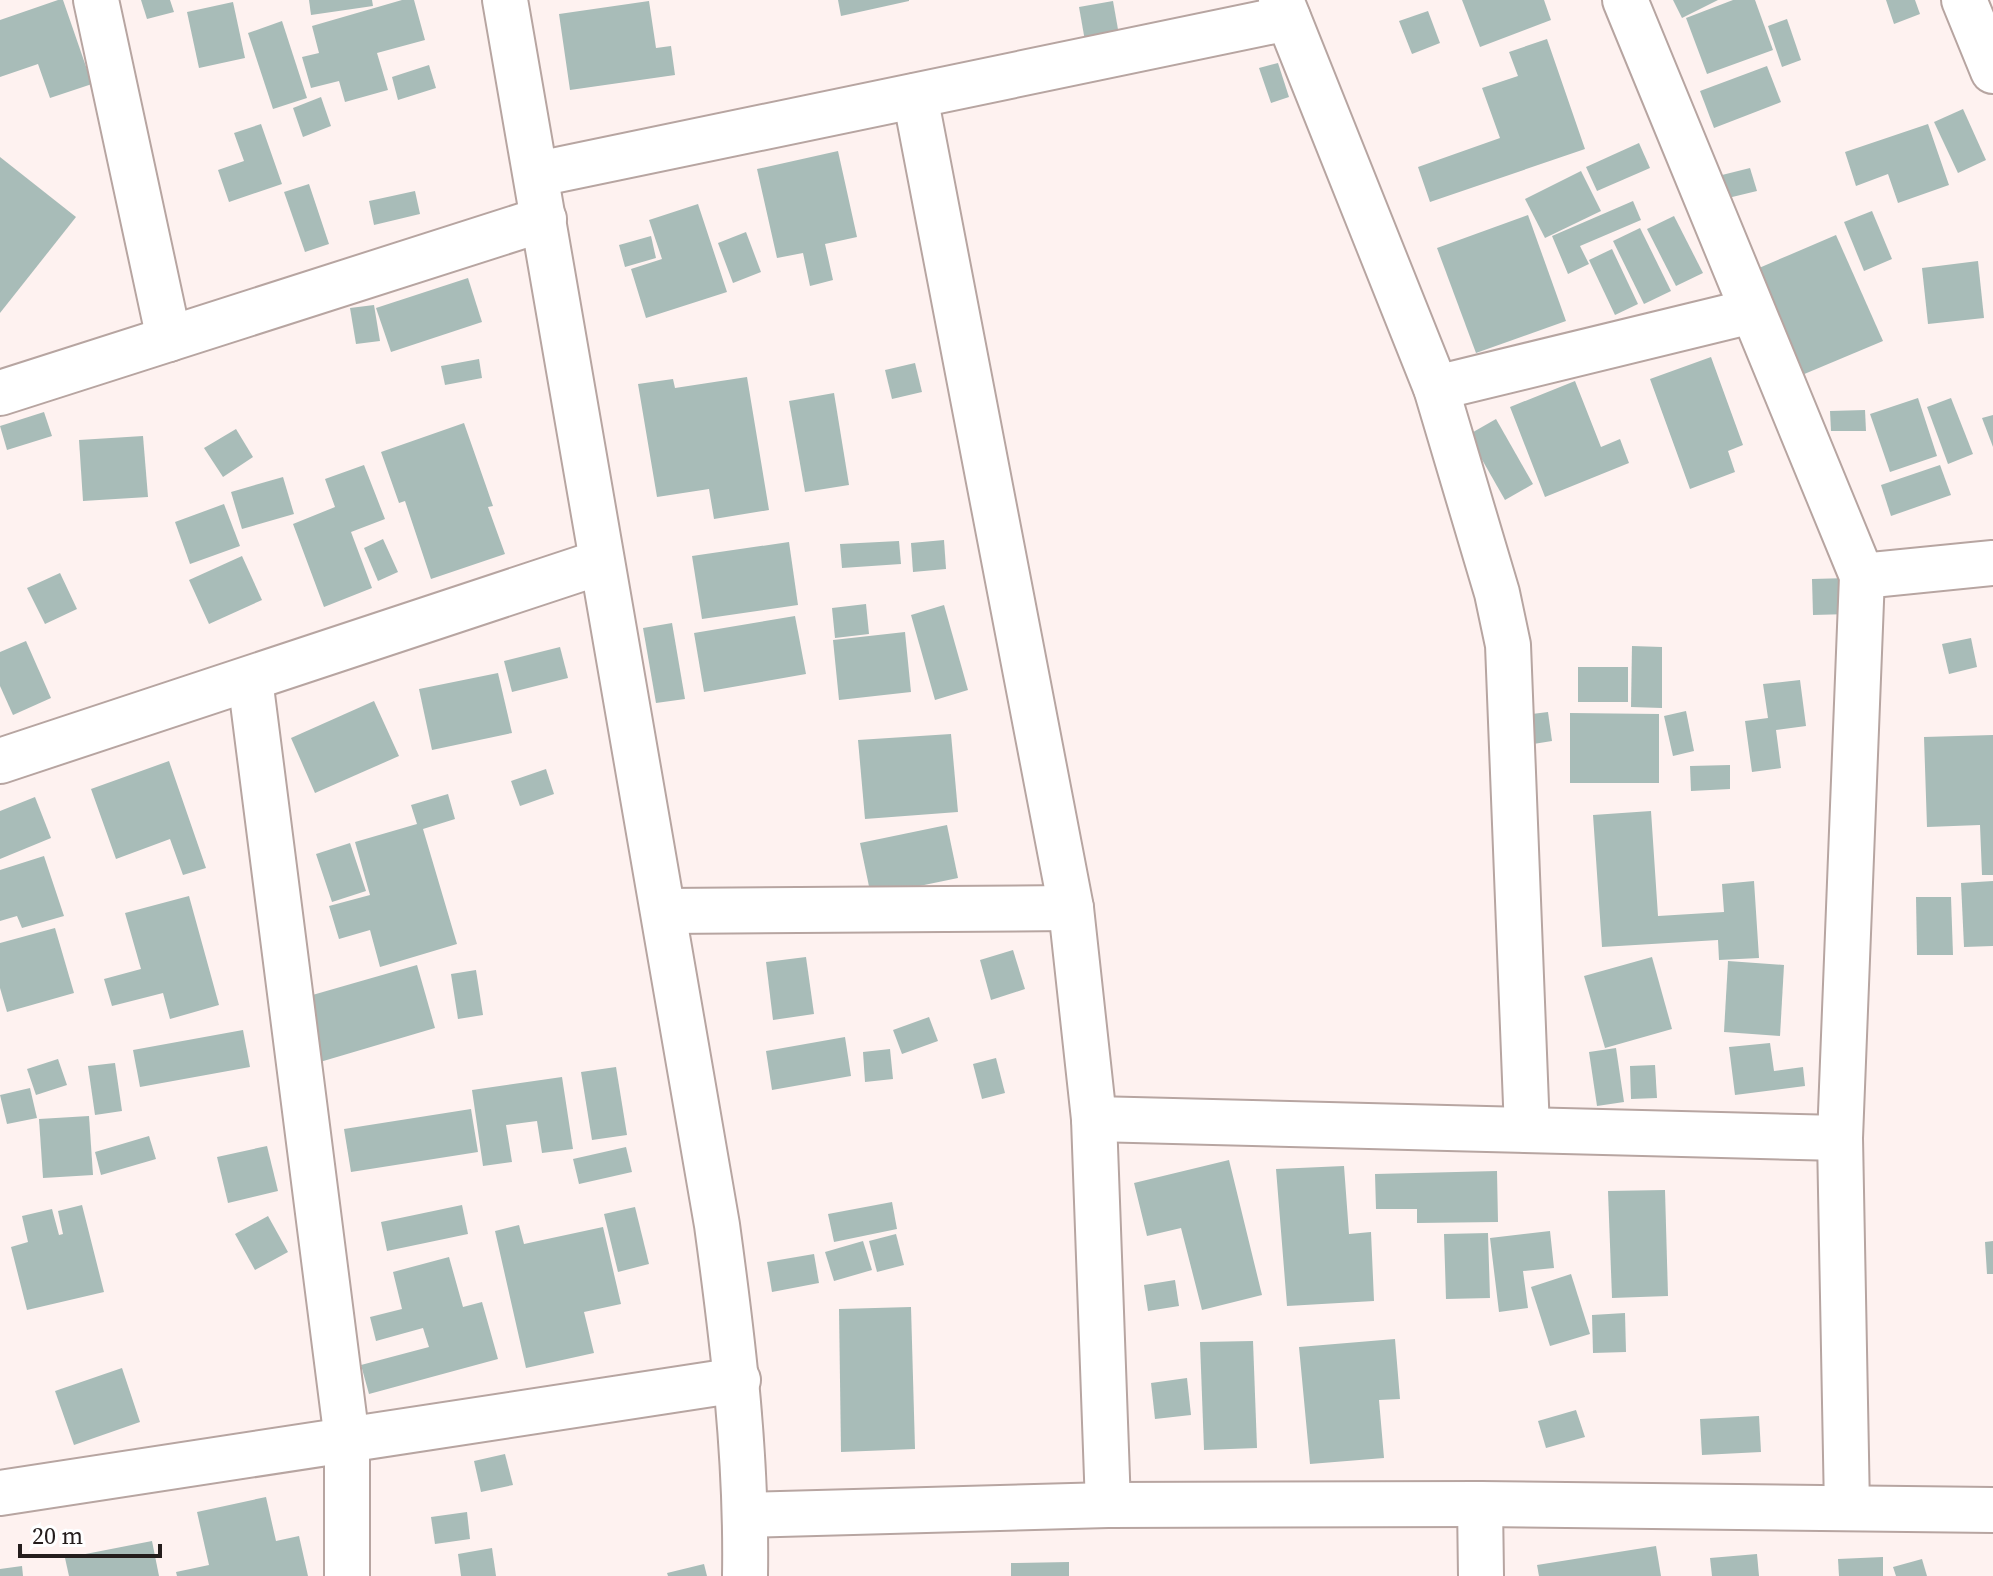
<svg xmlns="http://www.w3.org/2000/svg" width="1993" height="1576" viewBox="0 0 1993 1576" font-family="'Source Serif 4',serif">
  <rect width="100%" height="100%" fill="#fef2f0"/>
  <g fill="#a8bcb8">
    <polygon points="58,0 63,0 92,84 50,98 38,64 0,77 0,20"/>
    <polygon points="141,0 170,0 174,12 147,19"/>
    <polygon points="309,0 372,0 373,6 311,15"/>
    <polygon points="402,0 414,0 425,40 377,53 388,90 345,102 339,81 311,88 302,57 319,53 312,26"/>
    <polygon points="838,0 909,0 909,1 841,16"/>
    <polygon points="1462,0 1544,0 1551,20 1480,47"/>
    <polygon points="1673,0 1718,0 1682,18"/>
    <polygon points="1733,0 1755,0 1773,50 1707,74 1686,18"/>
    <polygon points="1886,0 1915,0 1920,14 1894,24"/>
    <polygon points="649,1 656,48 671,46 675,75 570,90 559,14"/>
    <polygon points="1113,1 1119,35 1085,41 1079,7"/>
    <polygon points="233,2 245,58 199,68 187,12"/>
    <polygon points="1428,11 1440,43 1412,54 1399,21"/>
    <polygon points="1787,19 1801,60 1782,67 1768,26"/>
    <polygon points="282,21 307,98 273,109 248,33"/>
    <polygon points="1547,39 1585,149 1430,202 1418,167 1500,138 1482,88 1518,76 1509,52"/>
    <polygon points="1278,63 1289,97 1271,103 1259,68"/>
    <polygon points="429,65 436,88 398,100 392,77"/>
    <polygon points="1767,66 1781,102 1714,128 1700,91"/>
    <polygon points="321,97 331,126 303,137 293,108"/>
    <polygon points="1963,109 1986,160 1958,173 1934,122"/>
    <polygon points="261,124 282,184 229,202 218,170 244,161 234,133"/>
    <polygon points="1928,124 1949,185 1898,203 1888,174 1856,186 1845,152"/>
    <polygon points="1639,143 1650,168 1597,191 1586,167"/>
    <polygon points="838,151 857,237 825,244 833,280 810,286 803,253 777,258 757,169"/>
    <polygon points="0,157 76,217 0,313"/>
    <polygon points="1750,168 1757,191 1728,198 1722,175"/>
    <polygon points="1581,171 1601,211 1545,238 1525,199"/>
    <polygon points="309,184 329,244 305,252 284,192"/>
    <polygon points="415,191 420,214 374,225 369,201"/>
    <polygon points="1633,201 1641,220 1580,246 1589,264 1568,274 1552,236"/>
    <polygon points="698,204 727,292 646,318 631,269 662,259 649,220"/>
    <polygon points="1872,211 1892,259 1864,271 1844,222"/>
    <polygon points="1528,215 1566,321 1476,353 1437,248"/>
    <polygon points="1674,216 1703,273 1676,286 1647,229"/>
    <polygon points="1640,228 1671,291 1644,304 1613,241"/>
    <polygon points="746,232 761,272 733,283 718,243"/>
    <polygon points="1836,235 1883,341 1802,375 1759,268"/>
    <polygon points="651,236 656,258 625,267 619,245"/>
    <polygon points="1612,249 1638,304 1615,315 1589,260"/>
    <polygon points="1978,261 1984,318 1928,324 1922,268"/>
    <polygon points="468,278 482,322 391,352 376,308"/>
    <polygon points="374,305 380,341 356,344 350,308"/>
    <polygon points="1711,357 1743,445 1728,451 1735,472 1690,489 1650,379"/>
    <polygon points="479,359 482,378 445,385 441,366"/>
    <polygon points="915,363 922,392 892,399 885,370"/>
    <polygon points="747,377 769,510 714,519 709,489 657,497 638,384 673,379 675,388"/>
    <polygon points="1575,381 1601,447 1620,439 1629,463 1545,497 1510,407"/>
    <polygon points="834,393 849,485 805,492 789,401"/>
    <polygon points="1918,398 1937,456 1890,472 1870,414"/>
    <polygon points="1951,398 1973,454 1948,464 1927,407"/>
    <polygon points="1865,410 1866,431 1831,431 1830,411"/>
    <polygon points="44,412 52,436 7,450 0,426"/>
    <polygon points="1993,415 1993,447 1982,418"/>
    <polygon points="1496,419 1533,484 1505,500 1468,435"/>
    <polygon points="464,423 493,506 488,507 505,554 431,579 405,501 399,503 381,452"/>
    <polygon points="236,429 253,457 223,477 204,448"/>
    <polygon points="143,436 148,497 83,501 79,440"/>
    <polygon points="364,465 385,519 351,532 372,588 324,607 293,524 335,507 325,479"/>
    <polygon points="1940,465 1951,495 1891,516 1881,485"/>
    <polygon points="283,477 294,514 242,529 231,492"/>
    <polygon points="224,504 240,546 190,564 175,522"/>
    <polygon points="383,539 398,572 378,581 364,548"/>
    <polygon points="944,540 946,569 913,572 911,543"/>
    <polygon points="899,541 901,564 842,568 840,544"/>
    <polygon points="789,542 798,605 702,619 692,556"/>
    <polygon points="242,556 262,600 209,624 189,580"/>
    <polygon points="60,573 77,609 45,624 27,588"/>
    <polygon points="1848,578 1850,614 1813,615 1812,579"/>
    <polygon points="866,604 869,634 835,638 832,608"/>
    <polygon points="944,605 968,690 935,700 911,615"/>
    <polygon points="795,616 806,674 704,692 694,633"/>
    <polygon points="672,623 685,699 656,703 643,628"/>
    <polygon points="905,632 911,692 839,700 833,640"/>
    <polygon points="1971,638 1977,667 1949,674 1942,644"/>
    <polygon points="26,641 51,698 13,715 0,686 0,652"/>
    <polygon points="1632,646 1662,647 1662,708 1631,707"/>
    <polygon points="560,647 568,678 512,692 504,661"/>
    <rect x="1578" y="667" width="50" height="35"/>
    <polygon points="498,673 512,733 432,750 419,689"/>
    <polygon points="1800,680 1806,726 1776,730 1781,768 1752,772 1745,721 1768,718 1763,684"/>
    <polygon points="374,701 399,756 315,793 291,738"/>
    <polygon points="1686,711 1694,751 1673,756 1664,716"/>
    <polygon points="1548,712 1552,741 1520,746 1515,716"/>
    <polygon points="1570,713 1659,714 1659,783 1570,783"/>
    <polygon points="951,734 958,812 865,819 858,740"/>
    <polygon points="1993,735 1993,875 1982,875 1980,825 1927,827 1924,737"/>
    <polygon points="169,761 206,868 183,875 170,839 116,859 91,789"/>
    <polygon points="1730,765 1730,789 1691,791 1690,766"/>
    <polygon points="546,769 554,794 520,806 511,781"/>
    <polygon points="448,794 455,819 423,829 457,944 380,967 370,930 339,939 329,906 370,895 355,842 417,824 411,805"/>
    <polygon points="35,797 51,838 0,859 0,811"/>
    <polygon points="1651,811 1658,916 1724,912 1722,884 1754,881 1759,958 1719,960 1718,940 1602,947 1593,815"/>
    <polygon points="947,825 958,878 871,896 860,843"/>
    <polygon points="350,843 366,891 332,902 316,854"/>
    <polygon points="44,856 64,916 22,928 17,916 0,921 0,870"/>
    <polygon points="1993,881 1993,946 1964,947 1961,883"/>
    <polygon points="189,896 219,1005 170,1019 163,993 112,1006 104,979 141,969 125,913"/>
    <polygon points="1916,897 1951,897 1953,955 1917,955"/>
    <polygon points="55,928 74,993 7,1012 0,988 0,943"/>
    <polygon points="1013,950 1025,989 991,1000 980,960"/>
    <polygon points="806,957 814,1014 773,1020 766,962"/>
    <polygon points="1652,957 1672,1029 1605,1048 1584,976"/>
    <polygon points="1728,961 1784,965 1780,1036 1724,1032"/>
    <polygon points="417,965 435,1028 320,1062 302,998"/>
    <polygon points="476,970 483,1015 458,1019 451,974"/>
    <polygon points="929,1017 938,1041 902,1054 893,1030"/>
    <polygon points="243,1030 250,1067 140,1087 133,1050"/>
    <polygon points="845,1037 851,1076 772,1090 766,1051"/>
    <polygon points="1770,1043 1774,1071 1803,1067 1805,1086 1735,1095 1729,1047"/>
    <polygon points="1616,1048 1624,1102 1597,1106 1589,1052"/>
    <polygon points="890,1049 893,1079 865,1082 863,1052"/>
    <polygon points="996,1058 1005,1093 982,1099 973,1064"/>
    <polygon points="58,1059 67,1085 36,1095 27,1069"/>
    <polygon points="115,1063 122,1111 95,1115 88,1066"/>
    <polygon points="1655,1065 1657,1098 1631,1099 1630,1066"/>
    <polygon points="616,1067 627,1135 592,1140 581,1072"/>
    <polygon points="562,1077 573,1149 542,1153 537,1121 506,1125 512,1162 483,1166 472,1090"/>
    <polygon points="30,1088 37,1118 7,1124 0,1095"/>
    <polygon points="471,1109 478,1152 351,1172 344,1129"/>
    <polygon points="89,1116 93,1175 43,1178 39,1119"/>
    <polygon points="149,1136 156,1159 101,1175 95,1152"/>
    <polygon points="267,1146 278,1191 228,1203 217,1157"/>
    <polygon points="626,1147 632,1172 579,1184 573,1159"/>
    <polygon points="1229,1160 1262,1295 1202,1310 1181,1228 1147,1236 1134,1183"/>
    <polygon points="1344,1166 1349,1234 1371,1232 1374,1301 1287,1306 1276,1169"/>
    <polygon points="1497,1171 1498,1222 1417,1223 1417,1209 1376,1209 1375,1174"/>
    <polygon points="1665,1190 1668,1296 1612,1298 1608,1191"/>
    <polygon points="892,1202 897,1229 834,1242 828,1214"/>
    <polygon points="82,1205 104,1292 27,1310 11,1247 28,1242 22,1216 52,1209 59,1235 63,1234 58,1211"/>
    <polygon points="462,1205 468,1234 387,1251 381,1222"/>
    <polygon points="635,1207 649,1264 618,1272 604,1214"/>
    <polygon points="268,1216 288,1252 255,1270 235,1234"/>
    <polygon points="519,1225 524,1244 603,1227 621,1304 584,1312 594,1353 526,1368 495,1231"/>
    <polygon points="1550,1231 1554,1268 1523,1271 1528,1308 1499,1312 1490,1238"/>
    <polygon points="1488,1233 1490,1298 1446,1299 1444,1234"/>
    <polygon points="896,1234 904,1265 877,1272 869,1241"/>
    <polygon points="863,1241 872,1270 834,1281 825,1252"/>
    <polygon points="1993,1241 1993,1274 1987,1274 1985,1242"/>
    <polygon points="814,1254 819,1283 772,1292 767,1262"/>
    <polygon points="449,1257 463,1307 482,1302 498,1359 369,1394 361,1365 429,1347 423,1328 376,1341 370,1317 402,1309 393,1272"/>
    <polygon points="1571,1274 1590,1334 1550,1346 1531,1287"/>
    <polygon points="1175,1280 1179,1306 1148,1311 1144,1285"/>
    <polygon points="911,1307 915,1449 841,1452 839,1309"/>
    <polygon points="1625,1313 1626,1352 1593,1353 1592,1315"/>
    <polygon points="1395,1339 1400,1399 1379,1400 1384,1458 1310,1464 1299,1347"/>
    <polygon points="1253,1341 1257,1448 1204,1450 1200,1342"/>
    <polygon points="122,1368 140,1422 74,1445 55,1391"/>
    <polygon points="1187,1378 1191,1415 1155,1419 1151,1383"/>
    <polygon points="1576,1410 1585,1437 1546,1448 1538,1421"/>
    <polygon points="1759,1416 1761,1452 1702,1455 1700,1419"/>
    <polygon points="505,1454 513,1485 481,1492 474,1461"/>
    <polygon points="266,1497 276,1541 299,1536 308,1576 177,1576 176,1572 209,1565 197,1512"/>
    <polygon points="467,1512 470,1539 435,1544 431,1517"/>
    <polygon points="152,1541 159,1576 69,1576 65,1558"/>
    <polygon points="1656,1546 1661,1576 1539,1576 1537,1565"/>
    <polygon points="492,1548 496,1576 461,1576 458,1554"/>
    <polygon points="1757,1554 1759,1576 1712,1576 1710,1558"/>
    <polygon points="1883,1557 1883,1576 1839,1576 1838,1559"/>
    <polygon points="1922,1559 1927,1576 1896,1576 1893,1567"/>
    <polygon points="1069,1562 1069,1576 1011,1576 1011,1563"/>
    <polygon points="704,1564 707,1576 668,1576 667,1573"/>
    <polygon points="22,1566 23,1576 0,1576 0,1569"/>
  </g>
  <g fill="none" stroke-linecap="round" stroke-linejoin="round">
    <defs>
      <g id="minor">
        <polyline points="96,0 169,339"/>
        <path d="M505,0L717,1225C733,1342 747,1457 745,1576"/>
        <polyline points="1281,0 1436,388 1497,593 1508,645 1527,1130"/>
        <polyline points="1625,0 1862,576 1840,1138 1847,1508"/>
        <polyline points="1964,0 1993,71"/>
        <polyline points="915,96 1071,908 1094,1119 1108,1505"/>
        <polyline points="538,174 1288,18"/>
        <polyline points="1436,388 1752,311"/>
        <polyline points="0,393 544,219"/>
        <polyline points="1862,576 1993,563"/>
        <polyline points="250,679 347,1440 347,1576"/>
        <polyline points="0,761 601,562"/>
        <polyline points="666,911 1071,908"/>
        <polyline points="1094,1119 1840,1138"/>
        <polyline points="0,1493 738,1380"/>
        <polyline points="1480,1504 1481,1576"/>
        <polyline points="746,1515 1108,1505 1480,1504 1993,1510"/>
      </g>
    </defs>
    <use href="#minor" stroke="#b7a5a1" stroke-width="48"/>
    <use href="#minor" stroke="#fff" stroke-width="44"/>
  </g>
  <path d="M20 1544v12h140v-12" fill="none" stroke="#241d1c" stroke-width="4"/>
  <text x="32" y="1544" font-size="24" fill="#241d1c" stroke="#ffffff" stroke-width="6" paint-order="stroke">20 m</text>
</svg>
